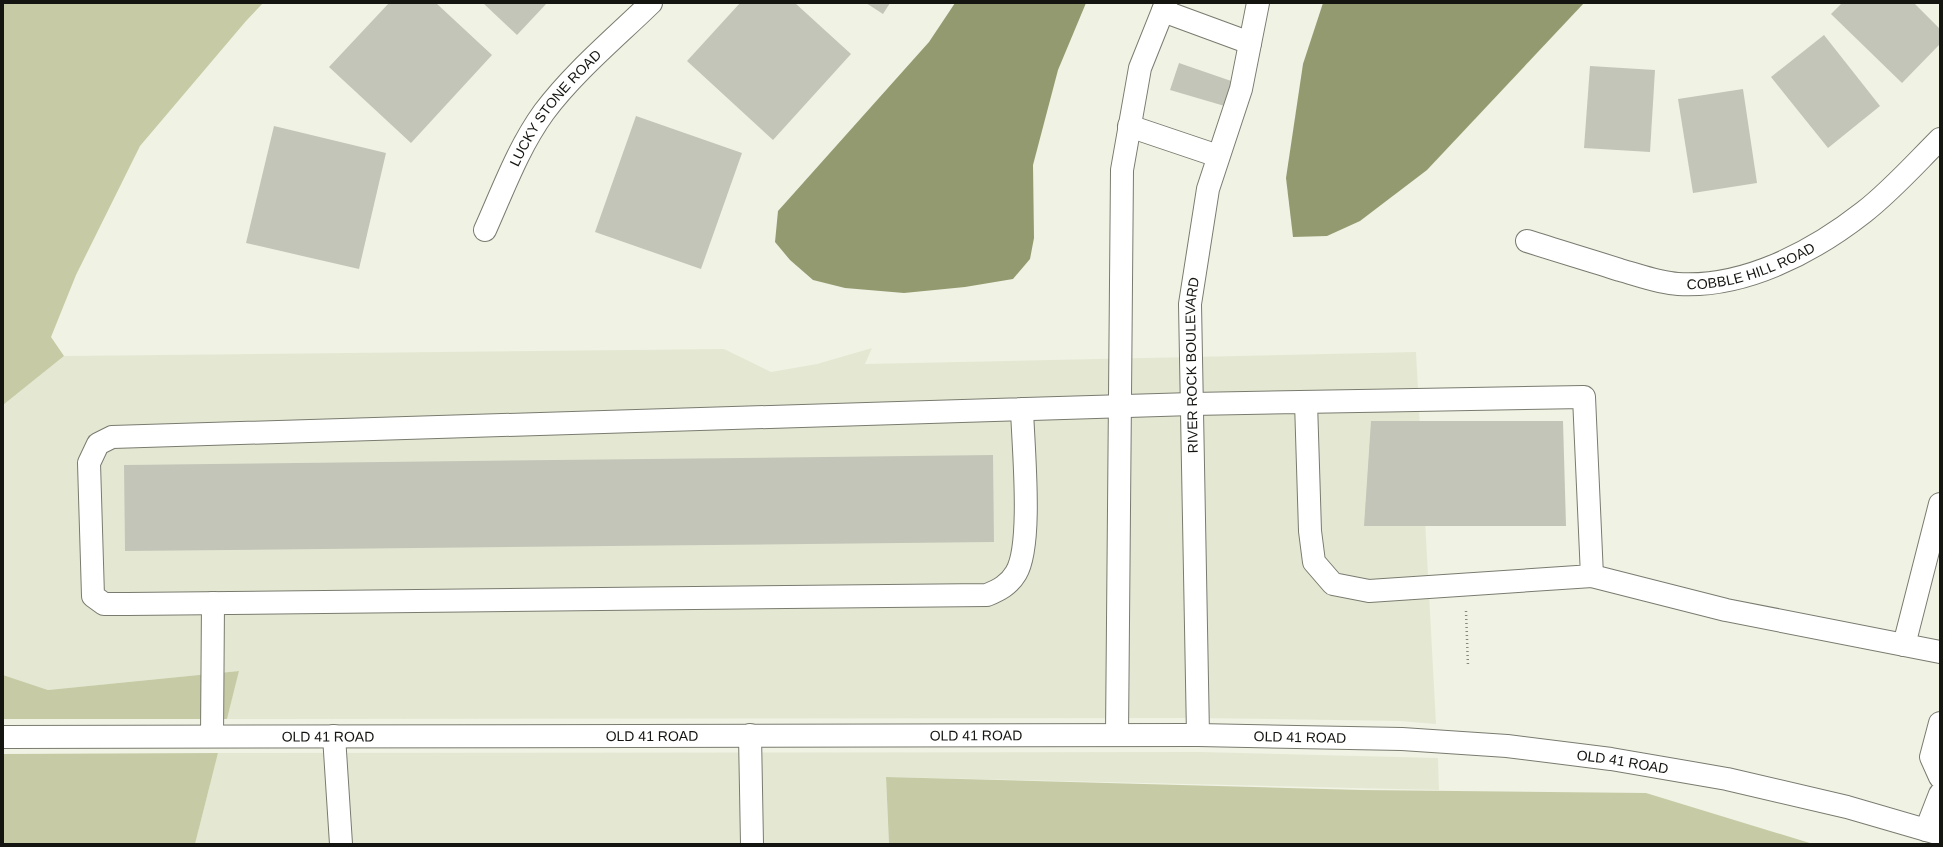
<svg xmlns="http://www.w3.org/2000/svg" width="1943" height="847" viewBox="0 0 1943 847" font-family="Helvetica,sans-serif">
  <rect width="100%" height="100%" fill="#f0f2e4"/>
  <g fill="#e4e8d2">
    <polygon points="872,348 865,364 1416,352 1436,724 1400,721 1196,718 227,719 239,671 48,690 3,675 3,405 64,356 724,349 771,372 817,364"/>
    <polygon points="1200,752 1438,758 1439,790 886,777 889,844 195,844 218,753"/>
  </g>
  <g fill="#c6cba5">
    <polygon points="3,3 263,3 246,21 140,146 76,275 51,337 64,356 3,405"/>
    <polygon points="239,671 227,719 3,719 3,675 48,690"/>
    <polygon points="218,753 195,844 3,844 3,754"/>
    <polygon points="886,777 1361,790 1646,793 1813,844 889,844"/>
  </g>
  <g fill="#949a70">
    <polygon points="955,3 1086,3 1058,70 1033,165 1034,238 1030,259 1013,279 965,287 904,293 845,288 813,280 790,260 775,242 778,211 929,42"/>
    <polygon points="1323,3 1584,3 1427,170 1360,221 1327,236 1293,237 1286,178 1303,64"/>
  </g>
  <g fill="#c3c5b8">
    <polygon points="389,3 436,3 492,55 411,143 329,67"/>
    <polygon points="483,3 547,3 517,35"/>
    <polygon points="740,3 795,3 851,54 773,140 687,61"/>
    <polygon points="866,3 890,3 883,14"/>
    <polygon points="1842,3 1914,3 1940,29 1940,44 1902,83 1831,14"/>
    <polygon points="1824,35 1880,106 1828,148 1771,77"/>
    <polygon points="1179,63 1237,83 1228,107 1170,90"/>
    <polygon points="1590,66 1655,70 1650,152 1584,148"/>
    <polygon points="1743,89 1757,183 1693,193 1678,99"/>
    <polygon points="636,116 742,153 701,269 595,232"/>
    <polygon points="274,126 386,153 359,269 246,243"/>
    <polygon points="1371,421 1563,421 1566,526 1364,526"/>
    <polygon points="993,455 994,542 125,551 124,465"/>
  </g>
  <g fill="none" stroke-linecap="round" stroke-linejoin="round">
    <defs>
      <g id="minor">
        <polyline points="1163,11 1250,43"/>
        <polyline points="1129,126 1218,156"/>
        <path id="s1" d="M485,230C503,190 518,148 544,112C574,72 615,38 651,3"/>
        <path id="s2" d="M1527,241C1558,251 1589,260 1620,270C1638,275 1659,283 1678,284C1745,288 1813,252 1864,212C1891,191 1915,164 1940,139"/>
        <path d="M1022,409C1023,446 1033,545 1016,573C1009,585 999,590 987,595L127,604H104L93,596L89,463L98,444L112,437L1192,404C1323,402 1453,399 1584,397L1592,576L1369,591L1333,584L1314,562L1310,531L1306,402"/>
        <polyline points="1592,576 1726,610 1940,652"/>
        <polyline points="1904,645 1940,504"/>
        <polyline points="1940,723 1931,757 1940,777"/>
        <polyline points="750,735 752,844"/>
        <polyline points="1117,735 1122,170 1140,68 1166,3"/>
        <path id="s3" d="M1198,735L1190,304L1208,189L1241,89L1258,3"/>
        <polyline points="212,736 213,603"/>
        <polyline points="334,736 341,844"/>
        <path id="s4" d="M3,737L1198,735L1402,739L1507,746L1611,759L1727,779L1847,807L1940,834"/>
        <polyline points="1926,830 1940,794"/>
      </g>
    </defs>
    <use href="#minor" stroke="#797b6f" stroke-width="24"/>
    <polyline stroke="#86887e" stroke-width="2.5" stroke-dasharray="1 3" stroke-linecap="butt" points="1466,611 1468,666"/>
    <use href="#minor" stroke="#fff" stroke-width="22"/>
  </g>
  <g text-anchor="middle" stroke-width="3" stroke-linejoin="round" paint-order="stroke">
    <g font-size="14" fill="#141510" stroke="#fefff6">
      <text dy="5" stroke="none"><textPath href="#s1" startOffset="142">LUCKY STONE ROAD</textPath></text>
      <text dy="5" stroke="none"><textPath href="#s2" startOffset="233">COBBLE HILL ROAD</textPath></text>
      <text dy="5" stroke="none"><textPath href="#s3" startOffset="370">RIVER ROCK BOULEVARD</textPath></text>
      <text dy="5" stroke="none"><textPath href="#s4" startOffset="973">OLD 41 ROAD</textPath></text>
      <text dy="5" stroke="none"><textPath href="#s4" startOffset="325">OLD 41 ROAD</textPath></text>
      <text dy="5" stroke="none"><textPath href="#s4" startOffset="649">OLD 41 ROAD</textPath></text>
      <text dy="5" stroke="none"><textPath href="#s4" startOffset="1297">OLD 41 ROAD</textPath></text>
      <text dy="5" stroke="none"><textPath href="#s4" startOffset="1621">OLD 41 ROAD</textPath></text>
    </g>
  </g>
  <rect width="1943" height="847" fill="none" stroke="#141510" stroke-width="8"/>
</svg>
